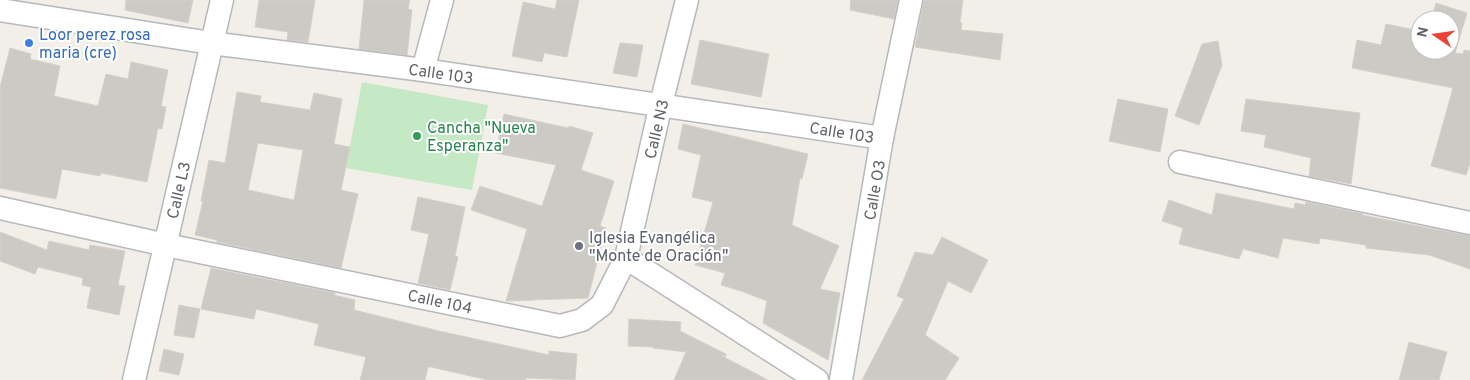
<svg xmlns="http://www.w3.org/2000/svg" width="1470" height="380" viewBox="0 0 1470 380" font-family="Overpass,sans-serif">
  <rect width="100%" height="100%" fill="#f1efe8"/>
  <polygon fill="#c5e8c5" points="362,82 488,105 472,190 346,168"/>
  <g fill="#cccac5" stroke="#d6d1c6" fill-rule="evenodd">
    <polygon points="126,0 193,0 188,23 125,10"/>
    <polygon points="259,0 315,0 308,42 287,40 288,32 255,27"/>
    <polygon points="364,0 410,0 408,9 412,10 407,55 359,49"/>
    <polygon points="557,0 579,0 567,57 544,53 542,62 512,56 523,2 555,9"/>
    <polygon points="851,0 898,0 894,19 850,10"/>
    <polygon points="924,0 963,0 960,22 962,23 961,30 1003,34 1000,60 915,47"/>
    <polygon points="1436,3 1467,13 1455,53 1463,54 1464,50 1470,51 1470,163 1466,175 1431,166 1453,88 1352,68 1357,40 1381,45 1386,24 1420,31 1420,50 1450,50 1450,20 1431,20"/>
    <polygon points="700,40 769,54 761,97 691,84"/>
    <polygon points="1218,41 1222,65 1199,125 1175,116 1202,44"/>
    <polygon points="620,43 643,45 637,77 613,73"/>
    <polygon points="10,48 31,54 30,59 60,66 54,96 98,106 106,74 128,79 131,62 168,70 161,106 166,107 162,129 158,128 147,182 101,173 100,176 62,169 56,199 0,188 0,87"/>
    <path d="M237,92L261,96L260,102L310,110L314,93L342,99L334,144L350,147L341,190L358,194L341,268L217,242V240L195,235L203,201H201L209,160L225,163ZM258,143L303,150L294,200L248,190Z"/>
    <polygon points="1118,99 1168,109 1160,152 1109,141"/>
    <polygon points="1246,99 1360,113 1351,184 1309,176 1311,158 1264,147 1266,135 1241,131"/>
    <polygon points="504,114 568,128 569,126 593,133 581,170 614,181 600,226 606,228 588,298 506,301 527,229 471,210 480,186 542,206 556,165 496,153"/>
    <polygon points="683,124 808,154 802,179 800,178 792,225 839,246 820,289 840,293 828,360 763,323 767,301 741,291 721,285 725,273 695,265 713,202 692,197 701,155 678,149"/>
    <polygon points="1216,193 1294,209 1295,203 1305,205 1306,202 1363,214 1362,215 1470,236 1470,269 1429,255 1366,248 1366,245 1320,238 1319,244 1283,238 1278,258 1243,249 1239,259 1179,244 1183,228 1162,221 1169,200 1212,215"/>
    <polygon points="418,197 465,207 455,256 458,257 450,290 418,283 429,234 411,230"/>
    <polygon points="0,232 47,250 49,241 89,250 90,245 125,251 118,285 125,286 119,315 87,308 91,287 82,285 83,278 38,267 35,274 0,261"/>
    <polygon points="942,237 988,260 971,293 948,281 925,335 959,358 945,380 862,380 904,299 897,296 915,252 933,255"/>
    <polygon points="211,268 335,293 334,295 355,300 354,310 439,331 549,355 549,351 577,354 575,380 526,378 525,380 488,380 431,367 428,367 425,380 360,380 366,357 314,345 319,324 256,309 254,319 201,309"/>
    <polygon points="179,305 200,309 194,338 174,335"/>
    <polygon points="629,319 681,322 680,331 726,354 726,356 722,356 768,380 674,380 686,352 653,348 653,347 628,346"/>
    <polygon points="1409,342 1447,352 1439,380 1399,380"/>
    <polygon points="164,349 184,354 179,375 159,371"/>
  </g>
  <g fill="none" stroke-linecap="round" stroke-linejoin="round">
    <defs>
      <g id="street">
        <polyline points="0,10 211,43 423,70 882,138"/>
        <polyline points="423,70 442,0"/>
        <polyline points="1180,162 1470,223"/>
        <polyline points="0,208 166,245 560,326 582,320 602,305 626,258 817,380"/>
        <polyline points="626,258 661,104 687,0"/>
        <polyline points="134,380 222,0"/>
        <polyline points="841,380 882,138 911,0"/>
      </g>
    </defs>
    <use href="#street" stroke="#b5b8bc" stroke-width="25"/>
    <use href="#street" stroke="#fff" stroke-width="22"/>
  </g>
  <circle fill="#3f7fe0" stroke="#fff" stroke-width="2" cx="29" cy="43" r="5"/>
  <circle fill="#2e9e5b" stroke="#fff" stroke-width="2" cx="417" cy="136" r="5"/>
  <circle fill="#6b7280" stroke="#fff" stroke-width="2" cx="579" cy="246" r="5"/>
  <g text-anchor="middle" stroke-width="4" stroke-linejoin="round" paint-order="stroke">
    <g font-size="16" fill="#366cbe" stroke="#fff" text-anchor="start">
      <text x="39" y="40">Loor perez rosa<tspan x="39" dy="18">maria (cre)</tspan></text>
    </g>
    <g font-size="16" fill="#5f6368" stroke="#fff">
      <text transform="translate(441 73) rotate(8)" y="6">Calle 103</text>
      <text transform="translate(656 129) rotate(-77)" y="6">Calle N3</text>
      <text transform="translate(842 132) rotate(9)" y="6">Calle 103</text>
      <text transform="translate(178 190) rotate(-77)" y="6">Calle L3</text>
      <text transform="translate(874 190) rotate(-80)" y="6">Calle O3</text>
      <text transform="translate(440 301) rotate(12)" y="6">Calle 104</text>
    </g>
    <g font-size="16" fill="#27864d" stroke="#fff" text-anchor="start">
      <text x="427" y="133">Cancha "Nueva<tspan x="427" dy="18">Esperanza"</tspan></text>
    </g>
    <g font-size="16" fill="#5b616d" stroke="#fff" text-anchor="start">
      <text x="589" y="243">Iglesia Evangélica<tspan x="589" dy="18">"Monte de Oración"</tspan></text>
    </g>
  </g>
  <g transform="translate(1435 35) rotate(283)"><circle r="24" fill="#ffffff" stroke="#bfc1c3"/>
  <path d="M0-4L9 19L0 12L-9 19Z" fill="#ea4335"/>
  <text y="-8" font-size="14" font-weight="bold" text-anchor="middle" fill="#5f6368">N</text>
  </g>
</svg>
